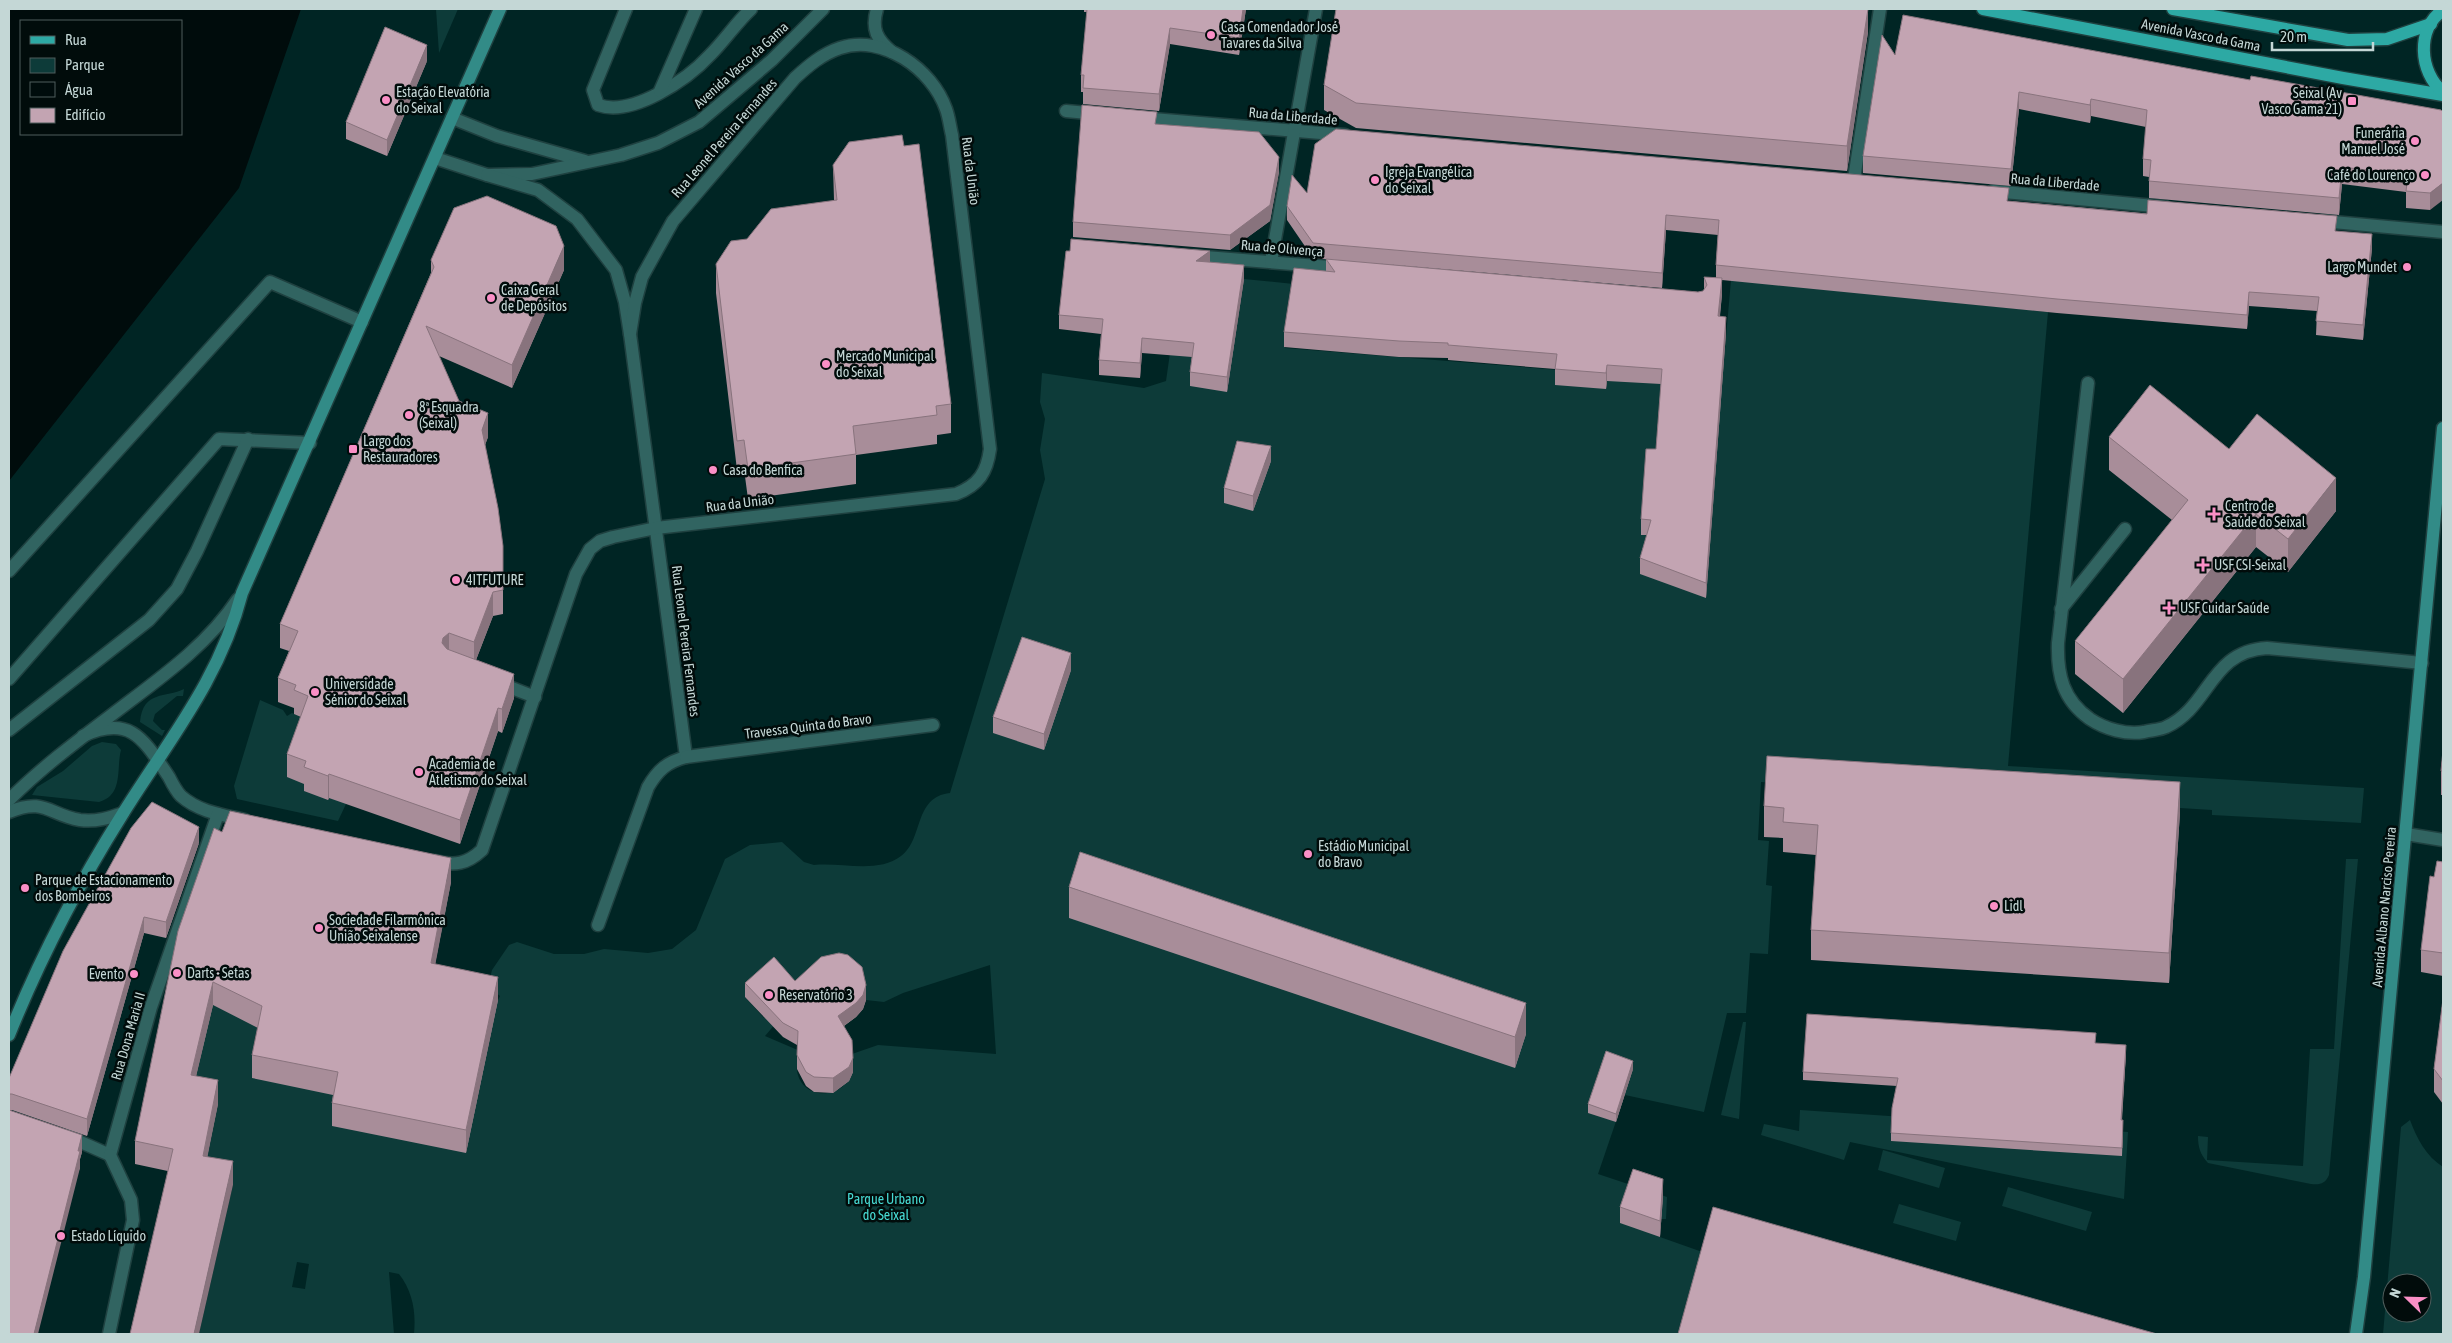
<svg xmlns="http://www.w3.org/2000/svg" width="2452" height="1343" viewBox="0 0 2452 1343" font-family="'Asap Condensed',sans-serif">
  <rect width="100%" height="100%" fill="#002524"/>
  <g fill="#0d3b39" fill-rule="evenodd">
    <polygon points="436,9 458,9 439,53"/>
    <path d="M1244,279L1294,284L1285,348L1722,383L1731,280L2048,312L2008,766L2364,788L2361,823L2212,815V810L1761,782L1758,840L1769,841L1766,885L1772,886L1768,954L1750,953L1746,1013H1727L1704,1112L1625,1095L1598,1174L1667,1197L1666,1219H1661L1660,1237L1708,1254L1685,1334H414C416,1312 413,1292 399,1274L389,1272L394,1334H199L233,1185L181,1142L209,1149L218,1104L191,1098L212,1005L498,1000L500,996L488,986L492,970L509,945L517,942L554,954H584L604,949L648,953L672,949L696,930L725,859L750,845L782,842L804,862L814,865C841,862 878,874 901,856C924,840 913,797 950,793L1045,479L1040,450L1045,419L1040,402L1042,373L1144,388L1166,381L1172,339L1234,344ZM990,965L996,1054L878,1045L852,1054C861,1098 803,1107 797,1071C796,1065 799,1057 800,1051L765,1036L776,1023L865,990L866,1000L884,1002L903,993ZM793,992L764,1018L745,997ZM297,1262L309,1264L305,1289L292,1287Z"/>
    <path d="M184,689L183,696H177L155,714L153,721L162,730H165L162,736L140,722C143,690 166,698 184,689Z"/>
    <polygon points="260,700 283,710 287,716 292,713 359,740 345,796 346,804 338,821 237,799 234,786"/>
    <path d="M102,742L116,744L121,750C116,768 124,795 99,802L32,795L37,787L63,771L92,746Z"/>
    <path d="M2346,859H2358L2329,1175C2325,1184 2320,1185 2311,1184L2208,1163C2200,1154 2198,1147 2198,1136L2208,1137L2207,1160L2303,1166L2310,1049H2334Z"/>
    <polygon points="1743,1022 1746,1022 1739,1119 1721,1115"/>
    <polygon points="1800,1110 2128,1132 2124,1199 1850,1142 1844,1160 1761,1135 1764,1124 1799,1131"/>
    <path d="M2410,1120C2417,1139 2426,1156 2443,1167V1334H2383L2401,1127ZM2392,1283H2422V1313H2392Z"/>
    <polygon points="1883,1150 1945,1168 1939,1188 1878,1170"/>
    <polygon points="2008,1187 2092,1212 2086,1231 2002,1206"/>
    <polygon points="1899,1204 1961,1222 1956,1241 1893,1223"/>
  </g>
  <path fill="#000c0c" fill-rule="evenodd" d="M9,9H301L239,188L9,481ZM21,21H181V134H21Z"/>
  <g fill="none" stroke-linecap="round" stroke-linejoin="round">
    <defs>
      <g id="lane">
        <path d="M626,9L593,90L598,105C632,117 687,80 710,55C725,40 736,23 751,9"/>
        <path d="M877,9C871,29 877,40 892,52"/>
        <polyline points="660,91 696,9"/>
        <path d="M2088,383L2058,643C2057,675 2063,700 2090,719C2105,729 2126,735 2144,732C2151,730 2160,730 2166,727C2210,707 2210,651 2267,648L2422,663"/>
        <polyline points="9,571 270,282 362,322"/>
        <polyline points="2061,609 2125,529"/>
        <polyline points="9,679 219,439 310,443"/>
        <polyline points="9,730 149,620 177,589 197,551 248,439"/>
      </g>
      <g id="street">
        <polyline points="1066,111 1099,114"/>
        <polyline points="452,118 497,136 585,161"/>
        <polyline points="1141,118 1345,135"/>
        <polyline points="435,158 487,175 532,174 621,155 658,143 699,122 772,60 823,9"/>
        <path d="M487,175L538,190L577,219L616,270L625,302L630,334L686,757C667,762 658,770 648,787L598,925"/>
        <polyline points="1854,179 1880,9"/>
        <polyline points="1993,191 2165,207"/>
        <polyline points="2322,221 2443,232"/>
        <polyline points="1193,256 1343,268"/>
        <polyline points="1271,262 1316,9"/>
        <polyline points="499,683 535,697"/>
        <path d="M83,736C131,714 144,740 169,777C172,783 176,791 181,796C199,812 223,815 245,820"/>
        <polyline points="686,757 933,725"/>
        <path d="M9,800C46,763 88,733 130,701C170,671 210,641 238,599"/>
        <path d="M9,812C45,797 49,815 80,820C96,822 109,818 123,813"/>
        <polyline points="2406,834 2443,840"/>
        <path d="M435,861C455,866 467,864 482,850L576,574L590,549L600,541L613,537L656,528L956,494C979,485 987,472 990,449L952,135C950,127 949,117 946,109C932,69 883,34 840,48C822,54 808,66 795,78L673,221L642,277L635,303L630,334"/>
        <polyline points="67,1136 110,1155"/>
        <polyline points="110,1155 151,1007 218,814"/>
        <polyline points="109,1334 133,1220 131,1200 110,1155"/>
      </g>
      <g id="secondary">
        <path d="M9,1035C40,958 78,885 122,815C168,741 220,679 242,593L500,9"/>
        <polyline points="2356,1334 2364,1277 2443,428"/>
      </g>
      <g id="primary">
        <polyline points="1983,9 2343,78 2443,95"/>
        <polyline points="2173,9 2348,40 2387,39 2431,24"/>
        <path d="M2443,10C2416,29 2419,72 2443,92"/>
      </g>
    </defs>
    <use href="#lane" stroke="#1f4140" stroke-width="15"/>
    <use href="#street" stroke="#1f4140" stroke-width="15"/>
    <use href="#secondary" stroke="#1f4140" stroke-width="15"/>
    <use href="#primary" stroke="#1f4140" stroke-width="15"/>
    <use href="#lane" stroke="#316461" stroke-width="12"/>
    <use href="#street" stroke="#316461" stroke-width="12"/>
    <use href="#secondary" stroke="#328b87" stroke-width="12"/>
    <use href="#primary" stroke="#2da9a4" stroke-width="12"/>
  </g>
  <g fill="#a88d99">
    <polygon points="1084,9 1246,9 1239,55 1170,44 1159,111 1083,104 1083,92 1081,92 1081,75 1087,12 1084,12"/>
    <polygon points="1868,9 1868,32 1847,171 1356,128 1324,110 1324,85"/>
    <polygon points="1895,55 2250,80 2441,110 2430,210 2406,208 2406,192 2342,184 2339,215 2149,198 2149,177 2143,176 2143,159 2146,127 2091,116 2090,123 2019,109 2011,186 1863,173 1863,156"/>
    <polygon points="427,61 387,156 346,139 346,122"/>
    <polygon points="1157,124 1279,172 1270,221 1230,250 1073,237 1073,222"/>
    <polygon points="904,146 951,404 951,433 937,435 937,444 856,455 856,484 748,499 744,469 737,470 716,293 716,264 747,239 834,200 833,165"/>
    <polygon points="1307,193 2009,201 2337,231 2372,248 2363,340 2316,335 2317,311 2249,306 2247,329 2057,313 1722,280 1722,294 1720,316 1726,333 1706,598 1640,574 1640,558 1647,535 1641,535 1641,519 1656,449 1661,384 1607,381 1606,389 1555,385 1555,369 1448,360 1448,358 1399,357 1284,347 1284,332 1326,271 1326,259 1698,292 1703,291 1704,290 1704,277 1716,278 1716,265 1718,235 1666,230 1662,288 1313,258 1287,220 1287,206"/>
    <polygon points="431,260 564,270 512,388 439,356 459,401 488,437 485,445 503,546 503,614 493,616 476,660 514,698 502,733 498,731 460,844 329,798 328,800 304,791 304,784 287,777 287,754 301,717 294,714 294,708 278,702 278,678 289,651 280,648 280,624 431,273"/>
    <polygon points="1210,262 1244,279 1227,392 1190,386 1190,372 1192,357 1142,353 1140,378 1099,375 1099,360 1101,334 1059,329 1059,315"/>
    <polygon points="2109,437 2229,449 2336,511 2288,572 2256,547 2123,713 2075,674 2075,641 2172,520 2109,470"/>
    <polygon points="1271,461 1253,511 1224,503 1224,488"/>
    <polygon points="1071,670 1044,750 993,733 993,717"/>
    <polygon points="2443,750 2443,795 2441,795 2441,771"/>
    <polygon points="1764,806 2180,812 2169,983 1811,960 1811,930 1816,855 1783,852 1783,838 1764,837"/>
    <polygon points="222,832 451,882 435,964 498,1000 466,1153 332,1126 332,1103 333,1095 252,1078 252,1055 258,1028 213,1005 196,1076 218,1104 207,1157 233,1185 135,1164 135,1141"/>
    <polygon points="199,843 166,938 144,933 87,1136 12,1110 10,1111 82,1152 80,1159 80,1168 9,1334 9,1078"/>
    <polygon points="2443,862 2443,976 2421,972 2421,950 2434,877"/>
    <polygon points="1069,887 1526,1034 1515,1068 1069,918"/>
    <polygon points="795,981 866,1000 863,1009 856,1017 844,1026 853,1072 849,1081 833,1093 814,1092 806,1086 797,1069 797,1045 783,1037 745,997 745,983"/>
    <polygon points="2443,999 2443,1104 2434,1092 2434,1069"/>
    <polygon points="2096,1043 2126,1053 2122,1120 2123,1129 2122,1156 1891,1141 1891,1133 1897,1086 1803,1080 1803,1072"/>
    <polygon points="1633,1069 1616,1122 1588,1113 1588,1104"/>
    <polygon points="1663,1196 1660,1237 1620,1223 1620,1207"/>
  </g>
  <g fill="#88737d">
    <polygon points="1243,9 1246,9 1239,55 1239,38"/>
    <polygon points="1868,9 1868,32 1847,171 1847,146"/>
    <polygon points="1170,28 1170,44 1159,111 1159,94"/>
    <polygon points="427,45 427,61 387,156 387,140"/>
    <polygon points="2019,92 2019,109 2011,186 2011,169"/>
    <polygon points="2091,99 2091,116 2090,123 2090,105"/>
    <polygon points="1279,157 1279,172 1270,221 1230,250 1230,235"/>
    <polygon points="2342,167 2342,184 2339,215 2339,198"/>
    <polygon points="2443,183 2443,200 2430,210 2430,193"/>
    <polygon points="1666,215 1666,230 1662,288 1662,273"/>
    <polygon points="2372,234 2372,248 2363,340 2363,325"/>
    <polygon points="564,246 564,270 512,388 512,365"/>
    <polygon points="1210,251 1210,265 1196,261"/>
    <polygon points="1244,265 1244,279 1227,392 1227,377"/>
    <polygon points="1722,278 1722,294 1718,332 1718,316"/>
    <polygon points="2249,292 2249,306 2247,329 2247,315"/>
    <polygon points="1726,317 1726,333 1706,598 1706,583"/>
    <polygon points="1142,338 1142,353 1140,378 1140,363"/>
    <polygon points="1607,365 1607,381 1606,389 1606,373"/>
    <polygon points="488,413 488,437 482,453 482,430"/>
    <polygon points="1271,446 1271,461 1253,511 1253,496"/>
    <polygon points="2336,478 2336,511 2288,572 2288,539"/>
    <polygon points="2256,514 2256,547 2123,713 2123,679"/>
    <polygon points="493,592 493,616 474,665 474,642"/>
    <polygon points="449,633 449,657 442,643 443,638"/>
    <polygon points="1071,653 1071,670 1044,750 1044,734"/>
    <polygon points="514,674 514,698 502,733 502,709"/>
    <polygon points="498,708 498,731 460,844 460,820"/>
    <polygon points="329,774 329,798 328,800 328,776"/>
    <polygon points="2180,782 2180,812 2169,983 2169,953"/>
    <polygon points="199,827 199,843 166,938 166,922"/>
    <polygon points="451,858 451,882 431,987 431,963"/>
    <polygon points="144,917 144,933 87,1136 87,1119"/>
    <polygon points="498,977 498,1000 466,1153 466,1130"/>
    <polygon points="213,982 213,1005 191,1098 191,1075"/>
    <polygon points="866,985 866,1000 863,1009 856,1017 838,1030 838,1016"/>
    <polygon points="1526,1003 1526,1034 1515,1068 1515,1037"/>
    <polygon points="2126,1045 2126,1053 2121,1129 2121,1120"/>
    <polygon points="853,1058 853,1072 849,1081 833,1093 833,1078"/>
    <polygon points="1633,1061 1633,1069 1616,1122 1616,1114"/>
    <polygon points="218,1080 218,1104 203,1179 203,1156"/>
    <polygon points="82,1135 82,1152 80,1159 80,1168 38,1334 34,1334"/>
    <polygon points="233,1161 233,1185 199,1334 194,1334"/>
    <polygon points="1663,1179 1663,1196 1660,1237 1660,1221"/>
  </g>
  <g fill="#c3a4b2" stroke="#88737d">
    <polygon points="1087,9 1243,9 1239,38 1170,28 1159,94 1083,88 1084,75 1081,75"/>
    <polygon points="1336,9 1868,9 1847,146 1356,103 1324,85"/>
    <polygon points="1903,15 2250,80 2251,76 2441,110 2443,112 2443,183 2430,193 2406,191 2408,175 2342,167 2339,198 2149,181 2151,160 2143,159 2147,110 2091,99 2090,105 2019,92 2011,169 1863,156 1882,35 1895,55"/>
    <polygon points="385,27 427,45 387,140 346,122"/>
    <polygon points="1082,105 1157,112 1155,124 1259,132 1279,157 1270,205 1230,235 1073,222"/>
    <polygon points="1336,129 2009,188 2007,201 2147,214 2148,200 2337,216 2335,231 2372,234 2363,325 2316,321 2319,297 2249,292 2247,315 2057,299 1716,265 1719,220 1666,215 1662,273 1313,243 1287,206 1292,175 1307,193 1315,144"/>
    <polygon points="902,135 904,146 919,144 951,404 936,406 937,415 853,426 856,454 748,469 744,440 737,441 716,264 731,241 747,239 771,209 837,200 833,165 849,142"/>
    <polygon points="487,196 556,226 564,246 512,365 426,326 459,401 488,413 482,430 498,508 503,546 503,590 493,592 474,642 449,633 443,638 442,643 447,649 514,674 502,709 498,708 460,820 329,774 328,776 304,767 306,761 287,754 308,696 294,690 296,685 278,678 298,631 280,624 434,267 431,260 454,208"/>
    <polygon points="1071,239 1210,251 1196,261 1244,265 1227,377 1190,372 1194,343 1142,338 1140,363 1099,360 1103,319 1059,315 1066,251 1070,251"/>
    <polygon points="1326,259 1698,292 1703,291 1707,285 1704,277 1722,278 1718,316 1726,317 1706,583 1640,558 1651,520 1641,519 1646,449 1656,449 1662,369 1607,365 1606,373 1555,369 1557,354 1448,345 1448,343 1399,341 1284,332 1294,268 1335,272"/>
    <polygon points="2150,385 2229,449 2257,414 2336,478 2288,539 2256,514 2123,679 2075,641 2188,500 2109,437"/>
    <polygon points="1237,441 1271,446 1253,496 1224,488"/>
    <polygon points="1022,637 1071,653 1044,734 993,717"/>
    <polygon points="2443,750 2443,771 2441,771"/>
    <polygon points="1767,756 2180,782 2169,953 1811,930 1818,825 1783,822 1784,808 1764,806"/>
    <polygon points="152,802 199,827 166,922 144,917 87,1119 12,1094 9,1094 9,1078 63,951 131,828"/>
    <polygon points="230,811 451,858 431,963 498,977 466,1130 332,1103 338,1072 252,1055 262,1006 213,982 191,1075 218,1080 203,1156 233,1161 194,1334 130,1334 173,1149 135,1141 178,931 214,828 222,832"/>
    <polygon points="1080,852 1526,1003 1515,1037 1069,887"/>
    <polygon points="2437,861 2443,862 2443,953 2421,950 2430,876 2434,877"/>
    <polygon points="839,953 848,955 862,967 866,985 863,995 856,1003 838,1016 852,1040 853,1058 849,1067 833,1078 814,1077 806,1072 797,1055 798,1031 783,1023 745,983 774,957 795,981 821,957"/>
    <polygon points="2443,999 2443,1081 2434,1069"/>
    <polygon points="1807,1014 2096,1033 2095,1043 2126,1045 2121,1120 2123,1120 2122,1148 1891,1133 1892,1108 1898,1078 1803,1072"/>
    <polygon points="1606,1051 1633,1061 1616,1114 1588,1104"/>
    <polygon points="9,1110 82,1135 78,1151 80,1151 34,1334 9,1334"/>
    <polygon points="1633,1169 1663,1179 1660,1221 1620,1207"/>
    <polygon points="1713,1207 2157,1334 1678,1334"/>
  </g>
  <g fill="#fa8fc6" stroke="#010c0b" stroke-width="2">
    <circle cx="1211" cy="35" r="5"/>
    <circle cx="386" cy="100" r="5"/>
    <rect x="2347" y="96" width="10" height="10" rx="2.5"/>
    <circle cx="2415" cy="141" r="5"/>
    <circle cx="2425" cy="175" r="5"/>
    <circle cx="1375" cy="180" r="5"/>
    <circle cx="2407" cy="267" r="5"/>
    <circle cx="491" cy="298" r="5"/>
    <circle cx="826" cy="364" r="5"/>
    <circle cx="409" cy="415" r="5"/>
    <rect x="348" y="444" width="10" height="10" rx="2.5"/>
    <circle cx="713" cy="470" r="5"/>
    <path d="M2211.5 506.5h5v5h5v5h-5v5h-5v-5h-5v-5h5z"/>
    <path d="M2200.5 557.5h5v5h5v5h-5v5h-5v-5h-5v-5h5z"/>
    <circle cx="456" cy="580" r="5"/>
    <path d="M2166.5 600.5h5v5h5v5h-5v5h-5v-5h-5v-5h5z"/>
    <circle cx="315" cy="692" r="5"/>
    <circle cx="419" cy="772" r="5"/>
    <circle cx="1308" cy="854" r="5"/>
    <circle cx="25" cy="888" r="5"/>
    <circle cx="1994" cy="906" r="5"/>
    <circle cx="319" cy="928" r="5"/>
    <circle cx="177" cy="973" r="5"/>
    <circle cx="134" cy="974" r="5"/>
    <circle cx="769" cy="995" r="5"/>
    <circle cx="61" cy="1236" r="5"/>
  </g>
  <g text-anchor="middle" stroke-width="5" stroke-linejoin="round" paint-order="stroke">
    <g font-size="14" fill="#c4d7d6" stroke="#010c0b" text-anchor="start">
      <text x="1221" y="32">Casa Comendador José<tspan x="1221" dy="16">Tavares da Silva</tspan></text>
      <text x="396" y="97">Estação Elevatória<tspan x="396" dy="16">do Seixal</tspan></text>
      <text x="2342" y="98" text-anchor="end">Seixal (Av<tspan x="2342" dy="16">Vasco Gama 21)</tspan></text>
      <text x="2405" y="138" text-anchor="end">Funerária<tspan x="2405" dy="16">Manuel José</tspan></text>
      <text x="1385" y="177">Igreja Evangélica<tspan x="1385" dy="16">do Seixal</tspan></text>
      <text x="2415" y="180" text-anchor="end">Café do Lourenço</text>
      <text x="2397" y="272" text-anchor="end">Largo Mundet</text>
      <text x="501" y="295">Caixa Geral<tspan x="501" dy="16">de Depósitos</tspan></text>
      <text x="836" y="361">Mercado Municipal<tspan x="836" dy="16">do Seixal</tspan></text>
      <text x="419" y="412">8ª Esquadra<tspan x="419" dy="16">(Seixal)</tspan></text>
      <text x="363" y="446">Largo dos<tspan x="363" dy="16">Restauradores</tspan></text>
      <text x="723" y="475">Casa do Benfica</text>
      <text x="2225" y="511">Centro de<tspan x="2225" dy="16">Saúde do Seixal</tspan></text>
      <text x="2214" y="570">USF CSI-Seixal</text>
      <text x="466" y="585">4ITFUTURE</text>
      <text x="2180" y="613">USF Cuidar Saúde</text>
      <text x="325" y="689">Universidade<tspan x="325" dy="16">Sénior do Seixal</tspan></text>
      <text x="429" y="769">Academia de<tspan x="429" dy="16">Atletismo do Seixal</tspan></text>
      <text x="1318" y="851">Estádio Municipal<tspan x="1318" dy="16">do Bravo</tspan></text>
      <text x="35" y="885">Parque de Estacionamento<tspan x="35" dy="16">dos Bombeiros</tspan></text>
      <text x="2004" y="911">Lidl</text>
      <text x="329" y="925">Sociedade Filarmónica<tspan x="329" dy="16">União Seixalense</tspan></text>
      <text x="187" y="978">Darts - Setas</text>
      <text x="124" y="979" text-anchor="end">Evento</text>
      <text x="779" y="1000">Reservatório 3</text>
      <text x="71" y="1241">Estado Líquido</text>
    </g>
    <g font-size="14" fill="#c4d7d6" stroke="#010c0b">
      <text transform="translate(2201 35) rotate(11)" y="5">Avenida Vasco da Gama</text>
      <text transform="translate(741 65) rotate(-42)" y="5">Avenida Vasco da Gama</text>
      <text transform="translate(1293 116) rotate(5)" y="5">Rua da Liberdade</text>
      <text transform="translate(724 138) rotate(-49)" y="5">Rua Leonel Pereira Fernandes</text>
      <text transform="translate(971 171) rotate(83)" y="5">Rua da União</text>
      <text transform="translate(2055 182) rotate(5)" y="5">Rua da Liberdade</text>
      <text transform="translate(1282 248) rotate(5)" y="5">Rua de Olivença</text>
      <text transform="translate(740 503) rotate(-7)" y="5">Rua da União</text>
      <text transform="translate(686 641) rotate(83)" y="5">Rua Leonel Pereira Fernandes</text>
      <text transform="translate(808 726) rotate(-7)" y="5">Travessa Quinta do Bravo</text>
      <text transform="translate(2384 907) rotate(-85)" y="5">Avenida Albano Narciso Pereira</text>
      <text transform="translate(128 1036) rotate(-74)" y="5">Rua Dona Maria II</text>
    </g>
    <g font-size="14" fill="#47dad3" stroke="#010c0b">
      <text x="886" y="1204">Parque Urbano<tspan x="886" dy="16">do Seixal</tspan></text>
    </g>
  </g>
  <rect width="2452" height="1343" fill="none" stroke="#c4d7d6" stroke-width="20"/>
  <rect x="20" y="20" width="162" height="115" fill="#010c0b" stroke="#4f5d5c"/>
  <rect x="30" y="36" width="25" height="8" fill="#2da9a4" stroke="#4f5d5c"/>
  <text x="65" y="45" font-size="15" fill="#c4d7d6">Rua</text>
  <rect x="30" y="58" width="25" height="15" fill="#0d3b39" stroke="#4f5d5c"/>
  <text x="65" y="70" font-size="15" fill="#c4d7d6">Parque</text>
  <rect x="30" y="82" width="25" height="15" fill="#000c0c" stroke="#4f5d5c"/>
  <text x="65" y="95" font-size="15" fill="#c4d7d6">Água</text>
  <rect x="30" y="108" width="25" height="15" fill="#c3a4b2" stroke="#4f5d5c"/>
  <text x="65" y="120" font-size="15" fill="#c4d7d6">Edifício</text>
  <g transform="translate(2407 1298) rotate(293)"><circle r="24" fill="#010c0b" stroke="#4f5d5c"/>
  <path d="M0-4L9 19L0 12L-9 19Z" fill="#fa8fc6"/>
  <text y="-8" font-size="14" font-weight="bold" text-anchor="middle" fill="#c4d7d6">N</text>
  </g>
  <path d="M2272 42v8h101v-8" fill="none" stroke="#c4d7d6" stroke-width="2.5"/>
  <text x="2280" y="42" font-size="15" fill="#c4d7d6" stroke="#010c0b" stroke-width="4" paint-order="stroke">20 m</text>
</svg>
